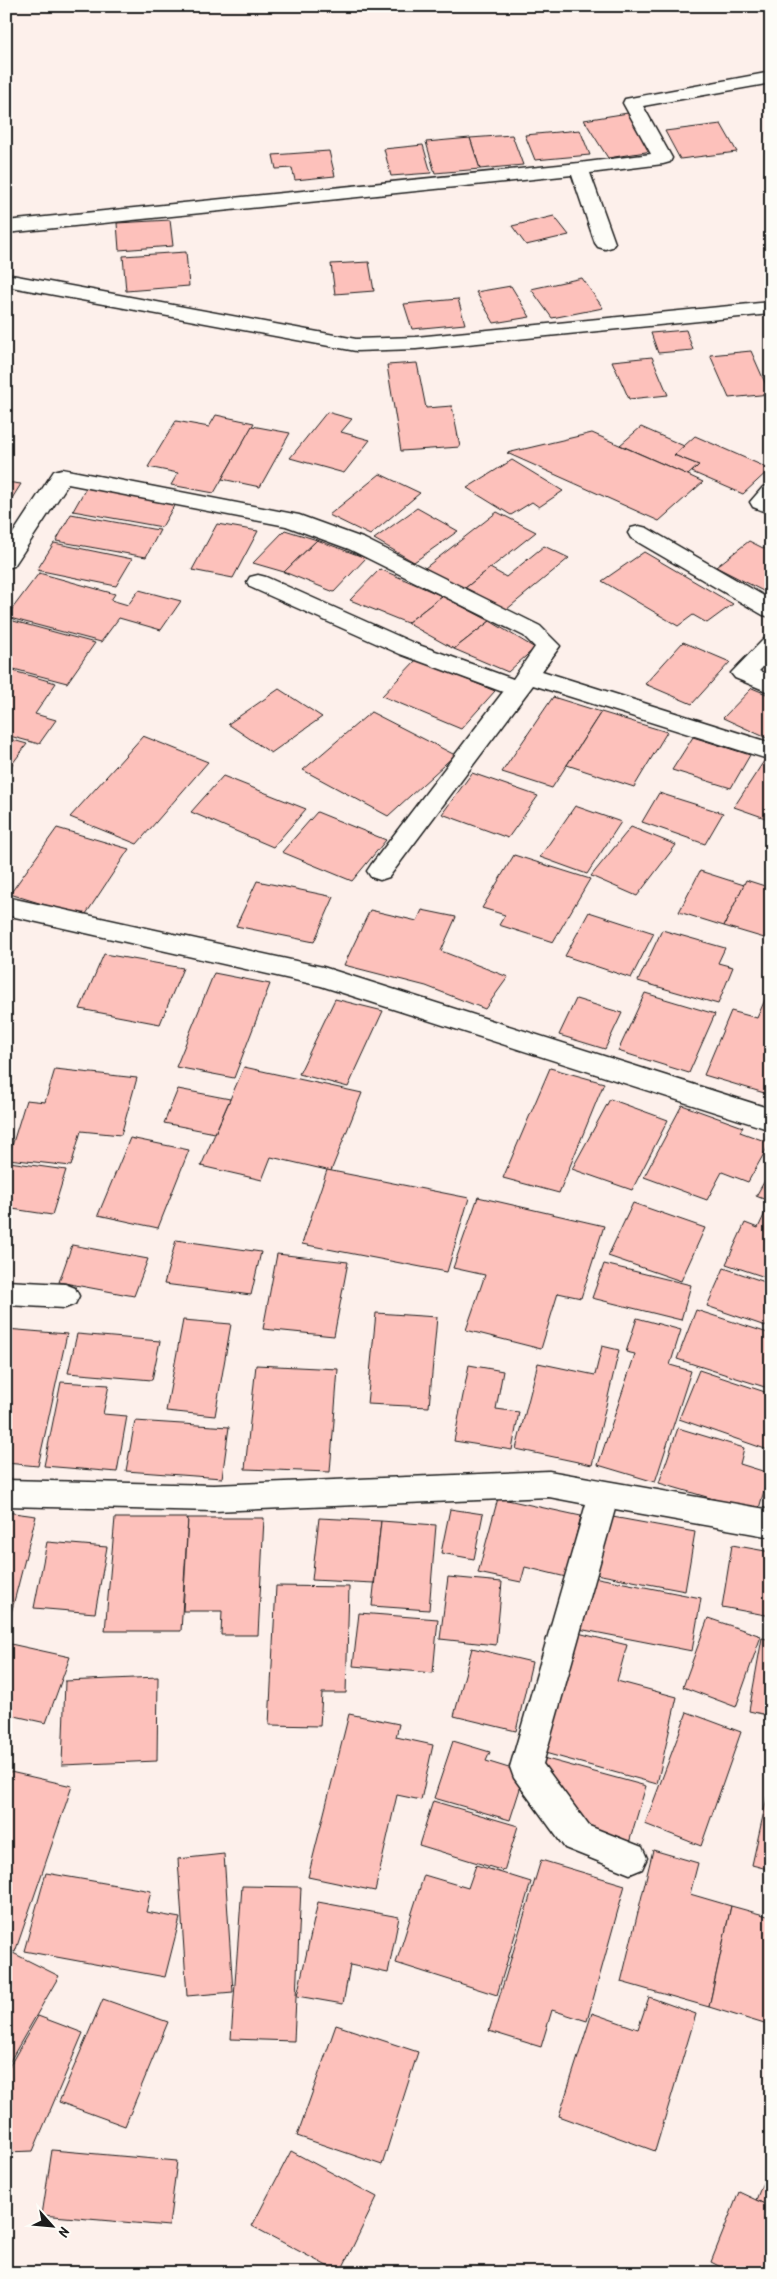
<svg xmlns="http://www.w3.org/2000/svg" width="777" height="2279" viewBox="0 0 777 2279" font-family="Kalam,sans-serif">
  <rect width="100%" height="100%" fill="#fdf0eb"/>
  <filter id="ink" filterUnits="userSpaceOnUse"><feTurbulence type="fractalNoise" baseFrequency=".02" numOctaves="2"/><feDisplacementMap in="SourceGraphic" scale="10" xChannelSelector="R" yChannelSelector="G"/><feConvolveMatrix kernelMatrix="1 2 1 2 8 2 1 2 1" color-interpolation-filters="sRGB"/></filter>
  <g filter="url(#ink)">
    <g fill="#fdc1bb" stroke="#1c1c1c">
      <polygon points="628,113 652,151 608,158 584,120"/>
      <polygon points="721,124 737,152 680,159 665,131"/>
      <polygon points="580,130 590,155 535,160 525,135"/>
      <polygon points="512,135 523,165 480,169 470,138"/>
      <polygon points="470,138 480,169 435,173 426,142"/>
      <polygon points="423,145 431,173 391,176 384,149"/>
      <polygon points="329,151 335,176 295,180 292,168 276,169 273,155"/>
      <polygon points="554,216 569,235 526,245 512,226"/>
      <polygon points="170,220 173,246 119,250 117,223"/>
      <polygon points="186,252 189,286 126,291 123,256"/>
      <polygon points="369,262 374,291 335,294 331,264"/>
      <polygon points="582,278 603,308 552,318 531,289"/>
      <polygon points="511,286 530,317 494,323 476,292"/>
      <polygon points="458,299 465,324 412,329 404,304"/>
      <polygon points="686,330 693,350 658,353 651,333"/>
      <polygon points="751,351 770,394 729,398 710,355"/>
      <polygon points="652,357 668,395 629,399 612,361"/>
      <polygon points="417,363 426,408 452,406 460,447 401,451 387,365"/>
      <polygon points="327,412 352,419 341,432 370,440 344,473 290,458"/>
      <polygon points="216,415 254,423 214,493 171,485 178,473 148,467 176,421 209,427"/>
      <polygon points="252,426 290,433 260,487 222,479"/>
      <polygon points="641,427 684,446 674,455 699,465 688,475 620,445"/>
      <polygon points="592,433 688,475 703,482 659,521 507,453"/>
      <polygon points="695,436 770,469 743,494 692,472 699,465 674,455"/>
      <polygon points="512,460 563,491 539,507 532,502 511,515 467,488"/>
      <polygon points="380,474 420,493 370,535 329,515"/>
      <polygon points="6,482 21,484 11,500 6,499"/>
      <polygon points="86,488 175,504 162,527 73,511"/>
      <polygon points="417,508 458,531 414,562 374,539"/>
      <polygon points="497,512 536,532 464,589 425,568"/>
      <polygon points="71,514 152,529 160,530 146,557 56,541"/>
      <polygon points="217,524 258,531 233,578 192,570"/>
      <polygon points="285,530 317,540 284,572 253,563"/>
      <polygon points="317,540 366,558 334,592 284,572"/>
      <polygon points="749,541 771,552 771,595 716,567"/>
      <polygon points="54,543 132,559 116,586 37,570"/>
      <polygon points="544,546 569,558 506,610 464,589 490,568 506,577"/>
      <polygon points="644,552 733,604 707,623 693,615 678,626 602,581"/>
      <polygon points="380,569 442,596 407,623 350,600"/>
      <polygon points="39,573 115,594 111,600 128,605 139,590 181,601 161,630 119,618 101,642 6,617"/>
      <polygon points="442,596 490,621 454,649 407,623"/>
      <polygon points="6,619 95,643 67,683 6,667"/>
      <polygon points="490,621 535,648 508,672 454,649"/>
      <polygon points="683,642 730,662 692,704 645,684"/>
      <polygon points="417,659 495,691 461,729 382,696"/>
      <polygon points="6,669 56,683 35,714 56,720 39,744 6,735"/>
      <polygon points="752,688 771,696 771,740 723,718"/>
      <polygon points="279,689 322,717 271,753 228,724"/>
      <polygon points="553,697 601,712 552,788 502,772"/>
      <polygon points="371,712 455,755 388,816 303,770"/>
      <polygon points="601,712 667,732 634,787 567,765"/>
      <polygon points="143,736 208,762 137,844 70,817"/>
      <polygon points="693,737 750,755 731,788 672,770"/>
      <polygon points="6,738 27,744 10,767 6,766"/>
      <polygon points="764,761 771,763 771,820 734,807"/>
      <polygon points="472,773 538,796 508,838 442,814"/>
      <polygon points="223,776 306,809 273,847 191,812"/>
      <polygon points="659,793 723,813 705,844 642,822"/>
      <polygon points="575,806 621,822 587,874 540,857"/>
      <polygon points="317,812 386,840 352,881 282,852"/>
      <polygon points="631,827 676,845 637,896 591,876"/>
      <polygon points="57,828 129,849 84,917 10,894"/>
      <polygon points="514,855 590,879 553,942 499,925 505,915 482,908"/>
      <polygon points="700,871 744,885 724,926 679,912"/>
      <polygon points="746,880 771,888 771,940 724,926"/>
      <polygon points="257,881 334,897 314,942 236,926"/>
      <polygon points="370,910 417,921 422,910 456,917 441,951 508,977 485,1009 426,986 344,965"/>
      <polygon points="589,912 654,933 631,978 565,956"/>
      <polygon points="662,930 725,948 718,963 733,967 718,1004 638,981"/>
      <polygon points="104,954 183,968 160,1024 80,1009"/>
      <polygon points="214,973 270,984 234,1078 176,1067"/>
      <polygon points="771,986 771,1095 704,1075 731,1011 757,1018"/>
      <polygon points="645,993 715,1014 689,1073 618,1051"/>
      <polygon points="335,999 383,1011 348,1087 299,1074"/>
      <polygon points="576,999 622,1013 605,1049 559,1035"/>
      <polygon points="244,1067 362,1093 331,1171 271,1157 262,1180 201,1166"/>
      <polygon points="550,1068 604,1083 559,1193 503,1178"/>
      <polygon points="55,1069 137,1078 121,1135 81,1131 71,1166 8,1159 26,1100 45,1102"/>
      <polygon points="178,1089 230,1099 215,1133 164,1123"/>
      <polygon points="610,1099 668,1120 632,1190 572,1169"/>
      <polygon points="682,1105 743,1127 740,1132 770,1143 748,1182 722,1172 707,1200 644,1177"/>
      <polygon points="130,1138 189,1150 158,1228 98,1215"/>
      <polygon points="9,1162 66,1170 52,1215 6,1208 6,1170"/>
      <polygon points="327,1170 469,1198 447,1272 302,1244"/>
      <polygon points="771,1170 771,1202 756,1196"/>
      <polygon points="478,1197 604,1226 581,1298 558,1293 541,1349 466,1330 485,1275 453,1268"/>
      <polygon points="633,1203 705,1228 681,1281 608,1256"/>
      <polygon points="766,1211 771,1212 771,1279 726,1264 745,1223 758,1228"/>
      <polygon points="176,1240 261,1252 251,1295 164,1284"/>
      <polygon points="72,1245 148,1259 134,1296 59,1282"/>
      <polygon points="277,1254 348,1262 334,1336 263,1329"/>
      <polygon points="604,1264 691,1285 681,1320 592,1298"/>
      <polygon points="724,1268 771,1284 771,1328 707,1306"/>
      <polygon points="696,1310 771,1334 771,1389 677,1359"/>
      <polygon points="376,1313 437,1317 429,1407 367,1404"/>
      <polygon points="637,1318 681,1330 670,1365 691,1371 655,1482 598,1465 635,1354 626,1352"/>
      <polygon points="183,1320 231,1324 215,1416 166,1411"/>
      <polygon points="6,1329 67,1334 38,1466 6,1463"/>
      <polygon points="77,1334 160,1341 152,1380 68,1373"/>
      <polygon points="602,1346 619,1350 592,1465 516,1449 538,1363 595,1375"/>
      <polygon points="256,1365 338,1369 330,1472 245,1469"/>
      <polygon points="469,1365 503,1371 496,1409 519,1412 512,1450 454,1441"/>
      <polygon points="699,1370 771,1394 771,1451 679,1419"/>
      <polygon points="61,1382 109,1385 103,1414 127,1416 117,1472 44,1466"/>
      <polygon points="135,1421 229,1427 222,1478 126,1471"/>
      <polygon points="678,1428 744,1448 740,1464 769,1473 758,1512 659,1483"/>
      <polygon points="498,1498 581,1516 566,1577 525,1567 521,1582 478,1573"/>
      <polygon points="450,1509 483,1514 474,1559 441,1553"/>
      <polygon points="6,1512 36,1516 7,1629 6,1629"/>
      <polygon points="607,1516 695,1532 685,1591 596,1574"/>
      <polygon points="115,1518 188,1518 181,1631 105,1631"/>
      <polygon points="188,1518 264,1518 258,1635 221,1635 222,1611 183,1611"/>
      <polygon points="319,1518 381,1521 374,1583 312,1580"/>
      <polygon points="381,1521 436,1525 429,1610 372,1606"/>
      <polygon points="47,1542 107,1547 95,1613 34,1608"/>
      <polygon points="732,1545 771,1552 771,1616 722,1607"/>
      <polygon points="588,1576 701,1598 692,1651 579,1629"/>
      <polygon points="448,1577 502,1582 496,1645 440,1639"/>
      <polygon points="276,1586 349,1587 346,1693 322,1693 320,1726 269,1725"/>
      <polygon points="359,1613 438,1619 433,1673 353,1666"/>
      <polygon points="708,1618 761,1636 736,1707 683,1687"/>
      <polygon points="578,1633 627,1645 617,1681 677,1697 657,1784 545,1753"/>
      <polygon points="762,1638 771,1640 771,1716 749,1711"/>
      <polygon points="6,1643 70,1657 46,1723 6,1714"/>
      <polygon points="472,1648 532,1662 516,1731 454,1716"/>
      <polygon points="158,1677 157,1761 62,1765 65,1681"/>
      <polygon points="687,1712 741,1732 701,1846 645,1824"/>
      <polygon points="349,1714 399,1724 396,1737 433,1745 421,1800 397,1795 375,1891 308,1877"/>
      <polygon points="453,1741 490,1752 486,1761 525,1773 510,1820 434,1798"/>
      <polygon points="543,1758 646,1786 629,1843 577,1827 538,1776"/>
      <polygon points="6,1771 72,1786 15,1952 6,1950"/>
      <polygon points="771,1780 771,1870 752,1865"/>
      <polygon points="433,1801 518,1826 504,1871 419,1845"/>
      <polygon points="653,1850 698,1863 690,1894 731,1906 709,2007 621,1982"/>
      <polygon points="224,1854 233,1992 187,1996 178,1859"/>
      <polygon points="541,1860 625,1885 587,2021 552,2010 541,2047 489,2031"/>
      <polygon points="476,1865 531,1882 497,1995 396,1963 424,1875 468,1888"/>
      <polygon points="46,1873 151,1891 146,1912 180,1918 165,1977 24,1951"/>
      <polygon points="242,1886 301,1887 294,2041 231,2039"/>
      <polygon points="318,1902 399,1917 388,1973 350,1965 343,2004 297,1996"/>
      <polygon points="731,1906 771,1917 771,2026 709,2007"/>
      <polygon points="13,1953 59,1976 6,2068 6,1965"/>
      <polygon points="649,1997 696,2014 655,2151 559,2116 592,2013 638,2029"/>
      <polygon points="103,1999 168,2022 125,2126 59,2102"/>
      <polygon points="38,2016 83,2033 33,2151 6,2152 6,2072"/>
      <polygon points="336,2025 418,2052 382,2165 297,2136"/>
      <polygon points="52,2150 177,2161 169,2226 42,2215"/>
      <polygon points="291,2151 377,2197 340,2273 252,2226"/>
      <polygon points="771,2162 771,2207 756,2200"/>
      <polygon points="739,2192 771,2207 771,2273 732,2273 711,2262"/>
    </g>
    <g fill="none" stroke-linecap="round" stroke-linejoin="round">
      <defs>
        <g id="street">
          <polygon points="771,72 771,83 643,106 672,158 670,162 663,164 590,173 615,243 612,247 605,249 598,247 595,243 572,175 6,233 6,221 579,163 651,154 623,103 625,99"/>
          <polygon points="6,274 356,339 416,337 771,302 771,314 416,349 356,351 6,286"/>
          <polygon points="62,469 299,515 365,539 540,626 560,646 542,671 771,743 771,760 533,685 389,877 380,880 371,877 367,871 371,865 503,692 400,654 250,587 247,582 250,577 258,575 266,577 416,644 513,679 535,647 524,636 349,549 286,526 68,484 14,566 6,568 6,544 54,471"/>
          <polygon points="771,485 771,514 753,507 750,502 763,487"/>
          <polygon points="639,526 647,528 771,600 771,617 763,615 631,538 628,533 631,528"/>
          <polygon points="771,637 771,659 759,671 771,676 771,693 735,678 731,673 763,640"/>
          <polygon points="6,897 323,967 771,1109 771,1130 321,986 6,915"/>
          <polygon points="6,1281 65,1284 75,1288 79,1296 75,1304 65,1308 6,1305"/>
          <polygon points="549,1471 771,1510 771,1537 615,1509 543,1764 589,1826 642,1847 647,1858 642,1869 630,1874 565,1848 514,1778 510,1767 586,1504 549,1497 214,1511 6,1506 6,1480 214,1485"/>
        </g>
      </defs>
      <use href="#street" stroke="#1c1c1c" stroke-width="3"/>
      <use href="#street" fill="#fdfcf7" fill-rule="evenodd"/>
    </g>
  </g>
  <rect width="777" height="2279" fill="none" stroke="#fdfcf7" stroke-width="25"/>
  <rect x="12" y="12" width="752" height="2254" fill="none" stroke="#1c1c1c" stroke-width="2" filter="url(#ink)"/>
  <g transform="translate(52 2226) rotate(117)" stroke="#fdfcf7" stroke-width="4" paint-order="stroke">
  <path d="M0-4L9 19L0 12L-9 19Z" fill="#1c1c1c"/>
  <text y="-8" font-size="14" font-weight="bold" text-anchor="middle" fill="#1c1c1c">N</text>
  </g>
</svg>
